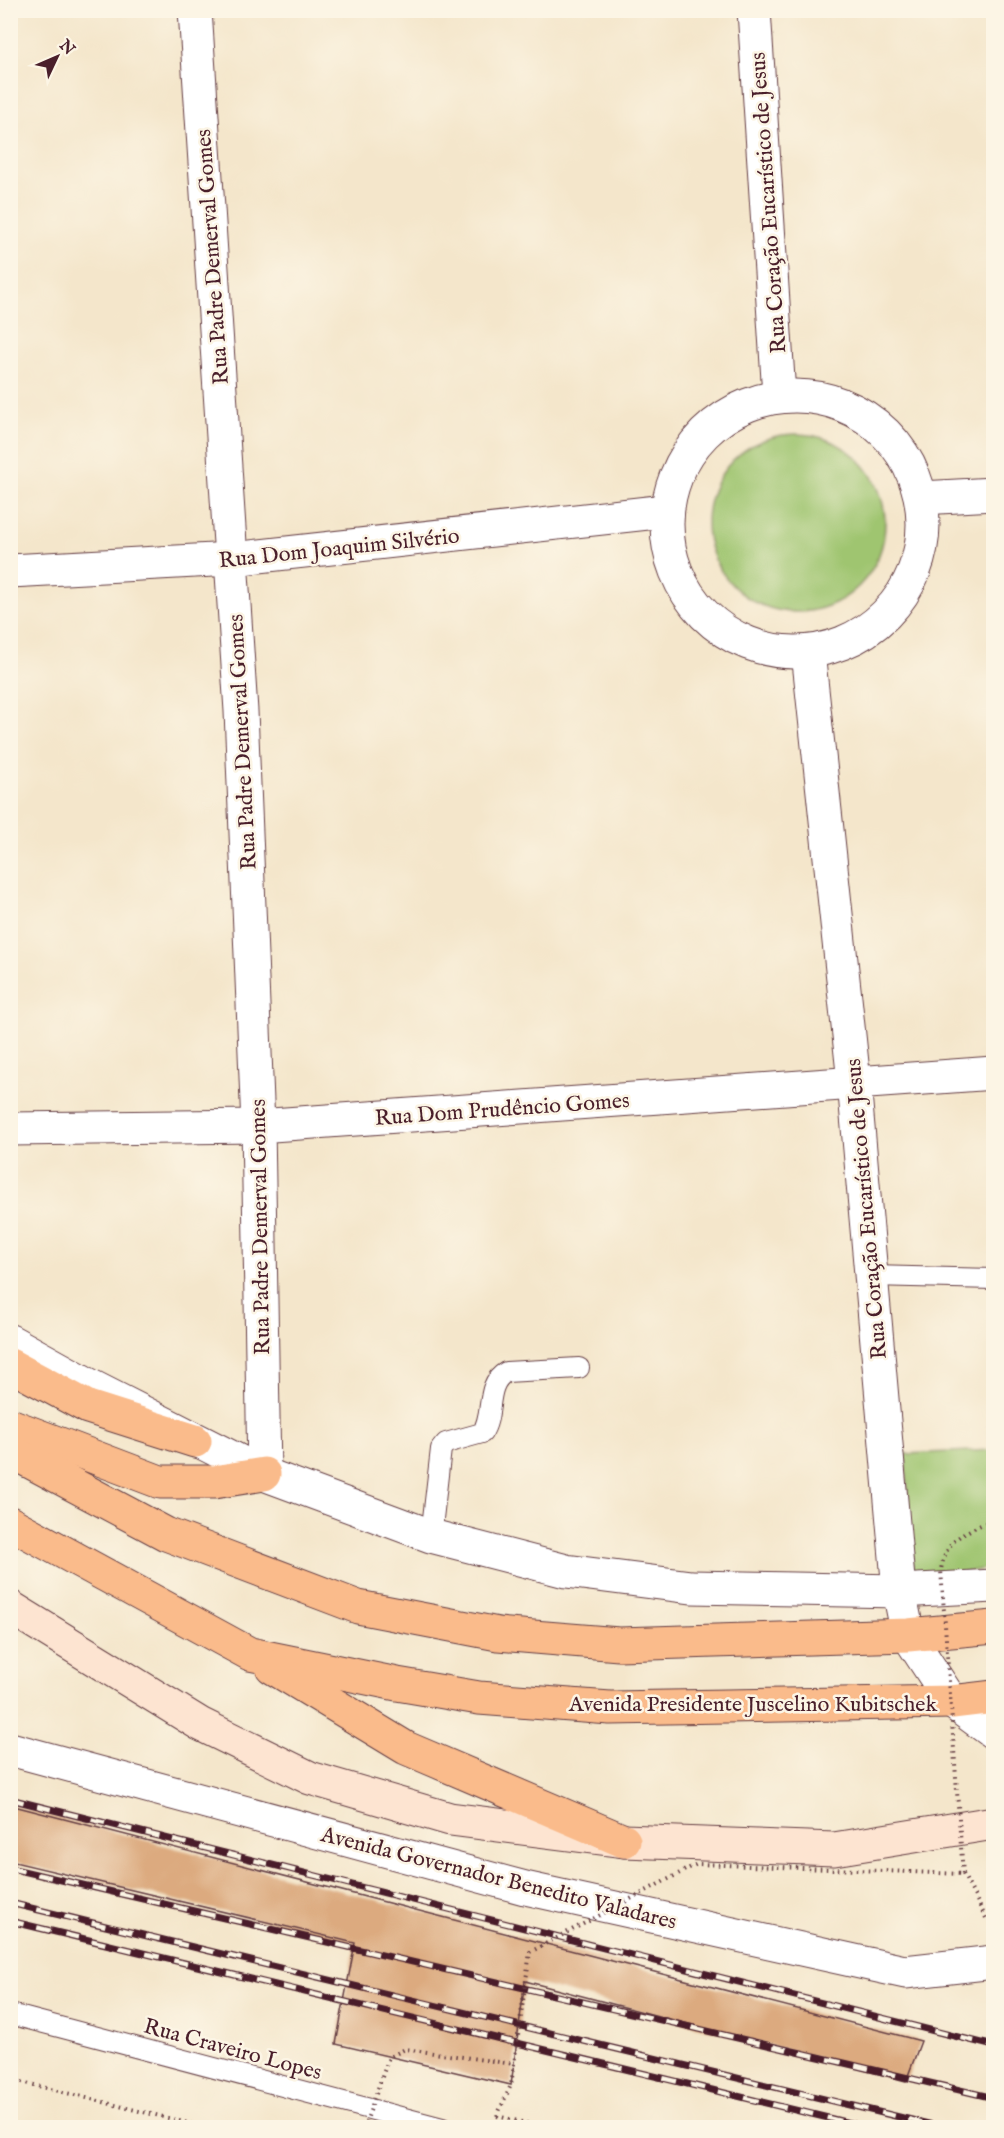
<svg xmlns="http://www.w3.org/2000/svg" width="1004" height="2138" viewBox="0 0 1004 2138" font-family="'IM FELL English',serif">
  <rect width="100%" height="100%" fill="#fcf5e5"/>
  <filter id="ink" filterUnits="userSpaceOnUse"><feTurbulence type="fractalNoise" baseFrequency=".0167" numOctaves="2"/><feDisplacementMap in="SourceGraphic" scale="12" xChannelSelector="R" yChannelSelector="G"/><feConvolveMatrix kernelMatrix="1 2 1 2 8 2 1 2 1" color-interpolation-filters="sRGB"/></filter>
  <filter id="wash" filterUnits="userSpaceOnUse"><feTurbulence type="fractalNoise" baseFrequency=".008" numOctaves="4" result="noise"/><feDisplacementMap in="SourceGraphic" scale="24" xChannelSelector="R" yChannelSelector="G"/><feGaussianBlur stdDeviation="1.35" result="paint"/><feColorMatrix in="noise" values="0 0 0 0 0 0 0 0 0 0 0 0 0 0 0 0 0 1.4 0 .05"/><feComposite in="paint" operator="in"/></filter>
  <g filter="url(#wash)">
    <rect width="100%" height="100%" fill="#f4e6cb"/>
    <g fill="#9fc570" stroke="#74724e" stroke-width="1.5">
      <circle cx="796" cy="523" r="89"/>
      <polygon points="993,1450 993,1567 914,1583 905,1454"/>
    </g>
    <g id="blocks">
      <polygon fill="#dcaa7f" points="10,1805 921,2041 906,2081 525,1981 511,2085 336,2044 355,1943 10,1861"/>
    </g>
  </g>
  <g filter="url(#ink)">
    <use href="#blocks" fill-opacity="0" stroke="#643d43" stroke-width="1.5"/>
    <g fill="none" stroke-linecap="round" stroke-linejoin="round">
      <defs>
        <g id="service">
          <polyline points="871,1276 994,1279"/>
          <path d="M431,1536L441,1449L446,1443L482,1433C495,1414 484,1385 506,1372L579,1368"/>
          <polyline points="10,2014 442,2128"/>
        </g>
        <g id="minor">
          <polyline points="195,10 241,711 258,1126 264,1474"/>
          <polyline points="10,1129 258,1126 994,1073"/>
          <polyline points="10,1749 525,1888 905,1972 994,1962"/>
        </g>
        <g id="tertiary">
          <polyline points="754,10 779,395"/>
          <circle cx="795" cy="524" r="128"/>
          <polyline points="921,498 994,494"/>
          <polyline points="10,571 232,559 666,511"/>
          <polyline points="808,652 854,1082 899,1591 908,1635 952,1702 994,1733"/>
          <polyline points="10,1341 91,1386 264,1474 431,1536 566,1571 691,1587 899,1591 994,1586"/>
        </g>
        <polyline id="secondary" points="10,1607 200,1724 310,1778 450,1819 624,1841 834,1849 994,1823"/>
        <g id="trunk">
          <polyline points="10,1365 88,1407 195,1441"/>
          <polyline points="10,1425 160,1482 214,1482 264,1474"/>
          <polyline points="10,1451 166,1534 358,1607 498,1634 619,1644 908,1635 994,1627"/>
          <polyline points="10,1523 250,1654 397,1684 479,1698 610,1708 952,1702 994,1697"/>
          <polyline points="272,1667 406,1748 624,1841"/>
        </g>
      </defs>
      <use href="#service" stroke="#643d43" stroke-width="22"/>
      <use href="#minor" stroke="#643d43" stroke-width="35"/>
      <use href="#tertiary" stroke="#643d43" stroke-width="35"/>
      <use href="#secondary" stroke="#643d43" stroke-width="35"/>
      <use href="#trunk" stroke="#643d43" stroke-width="35"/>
      <g stroke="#643d43" stroke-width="4" stroke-dasharray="1.5 4.5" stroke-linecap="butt">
        <polyline points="963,1874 987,1920 994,1919"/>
        <polyline points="10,2079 208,2128"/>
        <polyline points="497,2116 547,2128"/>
      </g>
      <use href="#service" stroke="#fff" stroke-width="20"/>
      <use href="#minor" stroke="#fff" stroke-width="33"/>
      <use href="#tertiary" stroke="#fff" stroke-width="33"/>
      <use href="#secondary" stroke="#fde4d1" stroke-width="33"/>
      <use href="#trunk" stroke="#fabb8b" stroke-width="33"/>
      <defs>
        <g id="rail">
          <polyline points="10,1799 994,2046"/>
          <polyline points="10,1868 994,2098"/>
          <polyline points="10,1903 945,2128"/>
          <polyline points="10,1921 870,2128"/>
        </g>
      </defs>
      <use href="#rail" stroke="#4a1f2b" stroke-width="7"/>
      <use href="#rail" stroke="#fcf5e5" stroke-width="4.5" stroke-dasharray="14" stroke-linecap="butt"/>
      <g stroke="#643d43" stroke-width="4" stroke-dasharray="1.5 4.5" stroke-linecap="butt">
        <path d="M497,2116L511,2085L530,1952L697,1864L963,1874L941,1570C946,1537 966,1532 994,1519"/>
        <polyline points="364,2128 389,2057 405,2049 514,2064"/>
      </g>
    </g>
  </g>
  <g text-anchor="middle" stroke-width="5" stroke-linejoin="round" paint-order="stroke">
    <g font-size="22" fill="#4a1f2b" stroke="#fcf5e5">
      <text transform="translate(767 203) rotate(-94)" y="8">Rua Coração Eucarístico de Jesus</text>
      <text transform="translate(211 257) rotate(-94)" y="8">Rua Padre Demerval Gomes</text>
      <text transform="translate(339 547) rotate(-6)" y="8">Rua Dom Joaquim Silvério</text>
      <text transform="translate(241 742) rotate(-93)" y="8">Rua Padre Demerval Gomes</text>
      <text transform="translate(502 1108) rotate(-4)" y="8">Rua Dom Prudêncio Gomes</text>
      <text transform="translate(865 1209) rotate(-95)" y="8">Rua Coração Eucarístico de Jesus</text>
      <text transform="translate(259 1227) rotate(-91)" y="8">Rua Padre Demerval Gomes</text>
      <text x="753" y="1711">Avenida Presidente Juscelino Kubitschek</text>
      <text transform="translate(499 1877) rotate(14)" y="8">Avenida Governador Benedito Valadares</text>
      <text transform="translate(233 2048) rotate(15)" y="8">Rua Craveiro Lopes</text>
    </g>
  </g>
  <rect width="1004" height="2138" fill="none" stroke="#fcf5e5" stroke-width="36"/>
  <g transform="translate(57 57) rotate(46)" stroke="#fcf5e5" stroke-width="4.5" paint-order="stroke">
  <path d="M0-4.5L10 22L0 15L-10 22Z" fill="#4a1f2b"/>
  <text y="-9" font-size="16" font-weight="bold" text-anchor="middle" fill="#4a1f2b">N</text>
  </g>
</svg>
